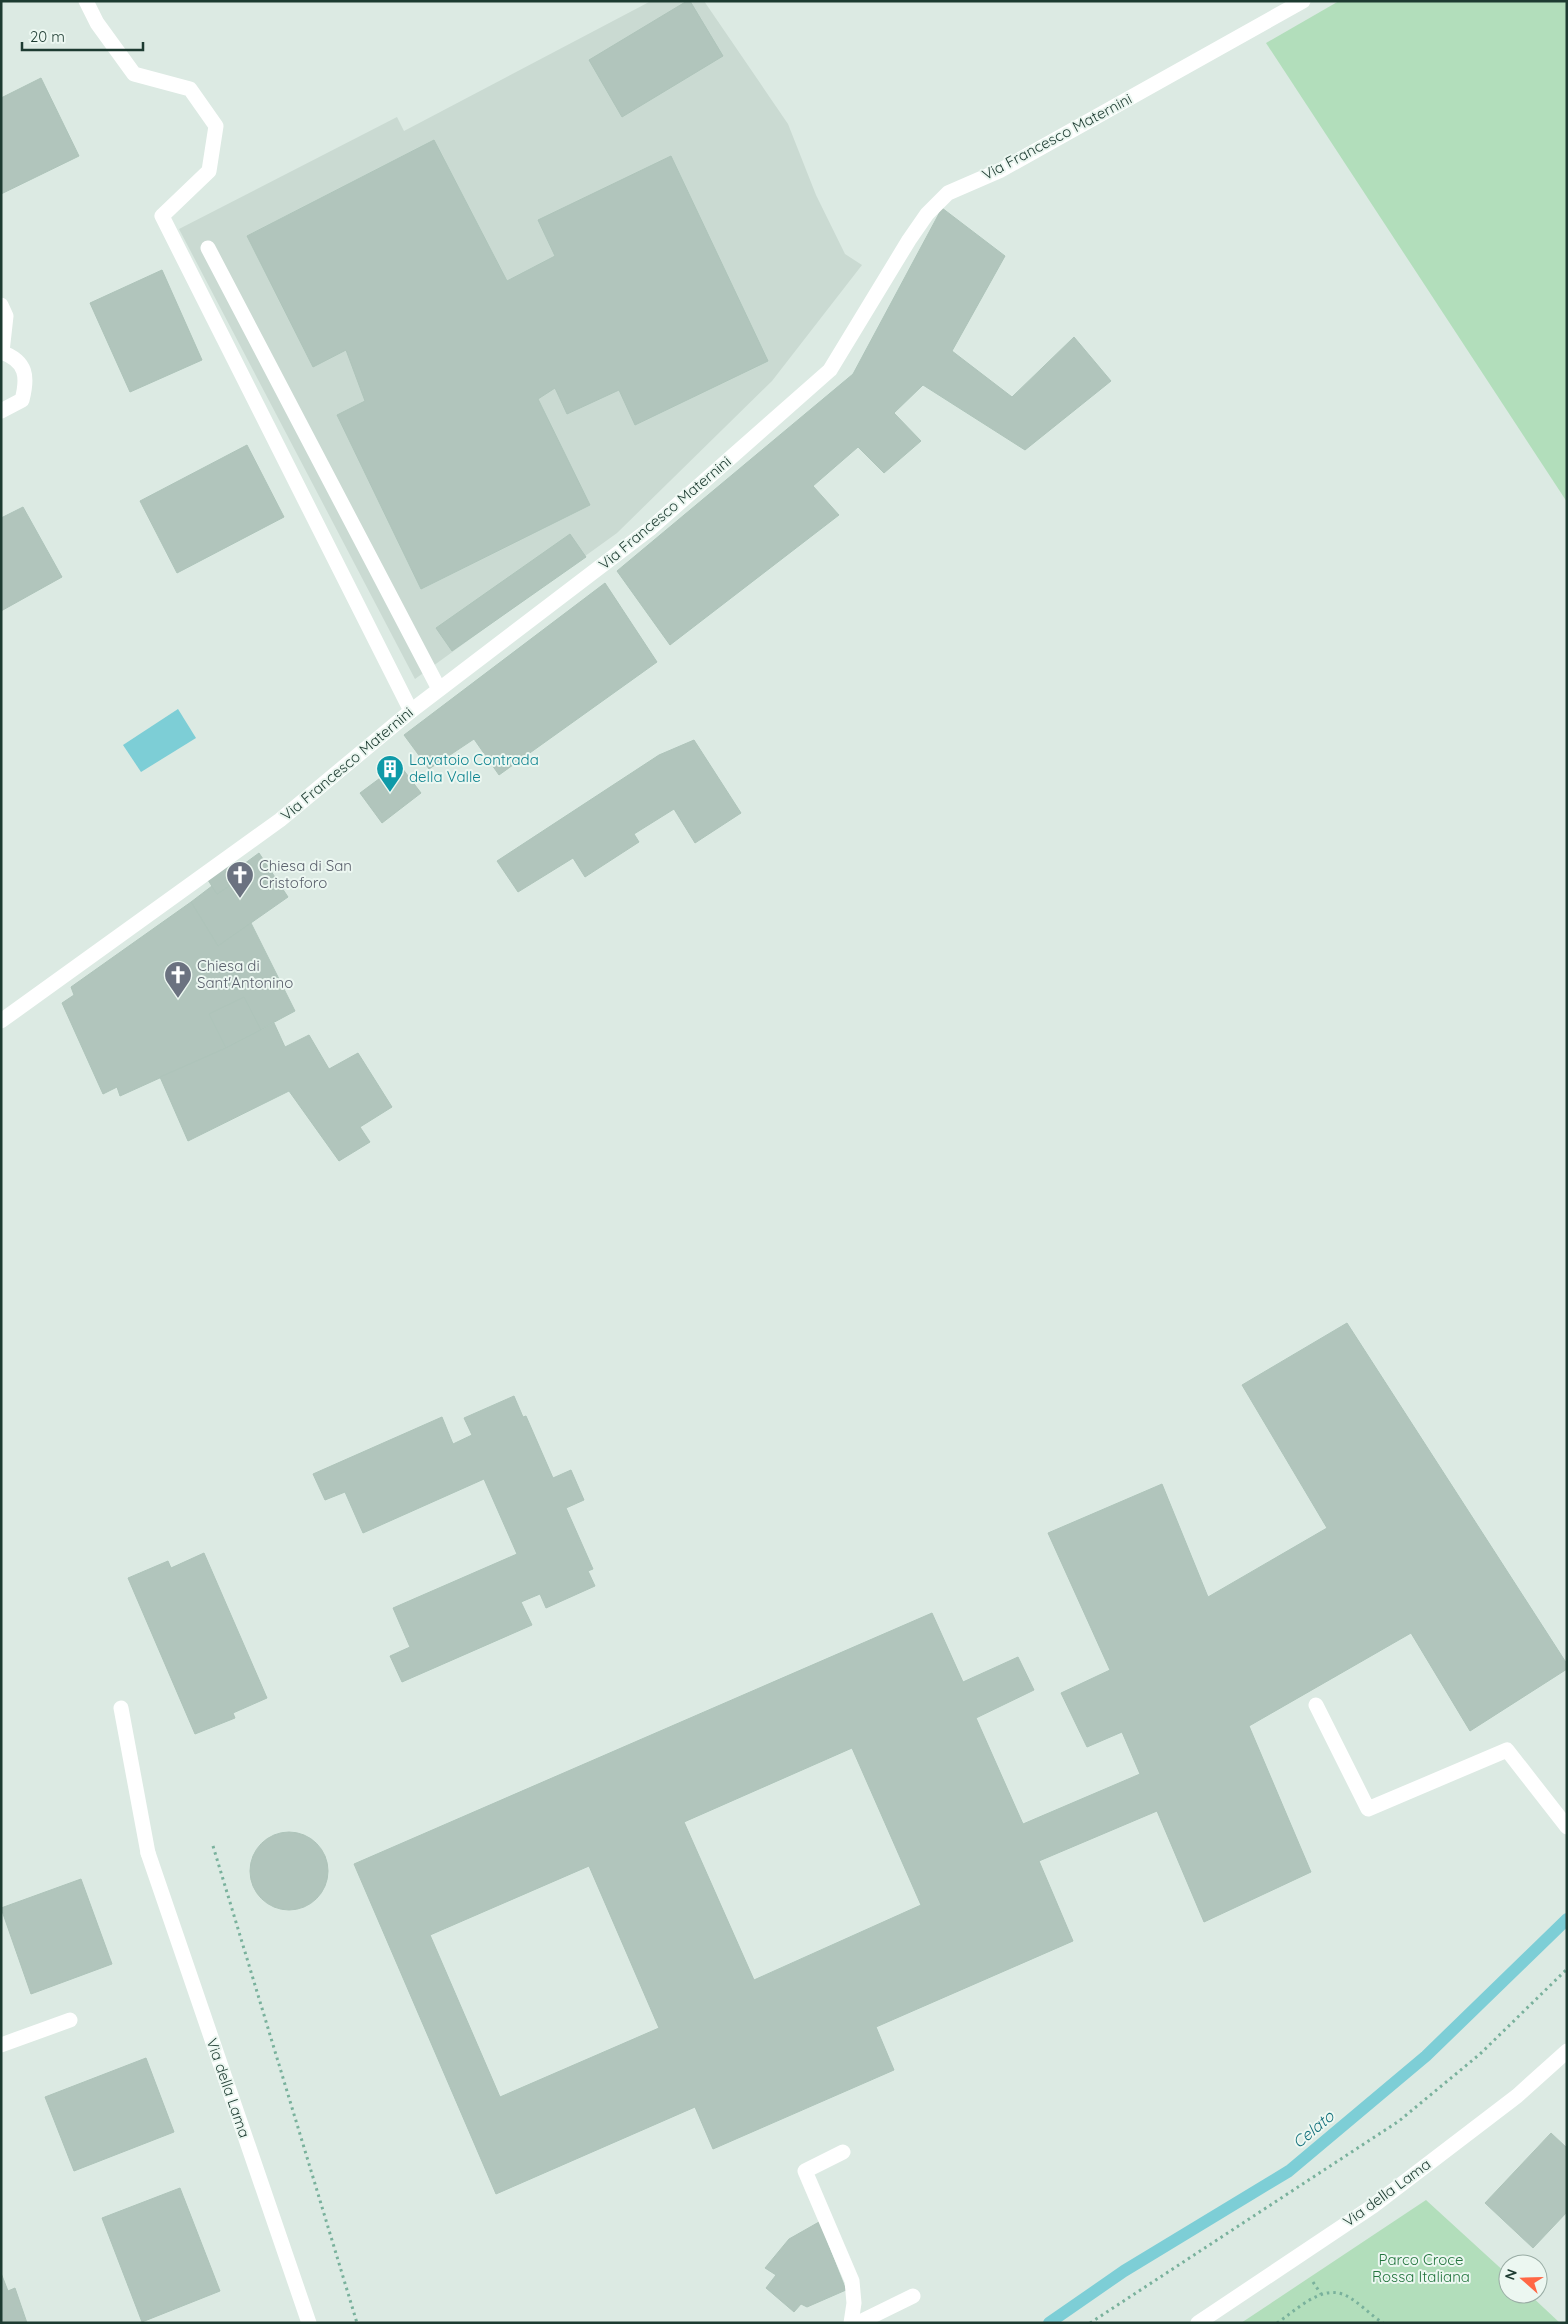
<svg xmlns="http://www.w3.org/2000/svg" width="1568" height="2324" viewBox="0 0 1568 2324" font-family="Quicksand,sans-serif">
  <rect width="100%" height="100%" fill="#dceae3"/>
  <polygon fill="#cadad2" points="651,1 704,1 788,124 816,195 845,254 862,265 772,381 617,533 415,679 179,229 397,117 404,131"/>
  <g fill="#b2debb">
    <polygon points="1339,1 1567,1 1567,502 1266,43"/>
    <polygon points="1426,2200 1508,2275 1508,2294 1529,2294 1560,2323 1241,2323"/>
  </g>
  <polygon fill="#7dced6" points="178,709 196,738 141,772 123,745"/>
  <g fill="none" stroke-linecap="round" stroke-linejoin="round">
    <polyline stroke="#7dced6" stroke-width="12" points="1049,2323 1124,2271 1289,2171 1426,2056 1567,1919"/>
  </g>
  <g fill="#b1c5bc" stroke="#aec4ba" fill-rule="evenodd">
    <polygon points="687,1 690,1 723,56 622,117 589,60"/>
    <polygon points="41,78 79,156 1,194 1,98"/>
    <polygon points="434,140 507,281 555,256 538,220 671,156 768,361 635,425 619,390 567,414 555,388 538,399 590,505 421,589 337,415 365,401 346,350 313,367 247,236"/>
    <polygon points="942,208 1005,256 952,351 1012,397 1074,337 1111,381 1025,450 923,385 894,413 921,441 884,473 858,447 813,486 839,515 670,645 617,571 853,374"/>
    <polygon points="162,270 202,360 130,392 90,303"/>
    <polygon points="247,445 284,517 177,573 140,501"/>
    <polygon points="23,507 62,577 1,611 1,518"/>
    <polygon points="570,534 586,557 452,651 436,628"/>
    <polygon points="605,583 657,662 499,775 474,739 429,769 404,735"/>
    <polygon points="694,740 741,813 695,843 674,809 634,834 639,842 585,877 573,858 518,892 497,861 659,755"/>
    <polygon points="399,764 421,793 382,823 360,793"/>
    <polygon points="259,853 288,897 218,946 191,902 212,886 217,894 238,880 233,872"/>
    <polygon points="227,863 238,880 217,894 206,877"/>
    <polygon points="191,902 218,946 251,923 295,1011 226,1048 120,1096 117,1087 103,1094 62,1003 74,995 71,987"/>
    <polygon points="244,997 261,1030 226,1048 209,1014"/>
    <polygon points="274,1023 285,1047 309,1035 329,1069 358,1053 392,1107 360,1127 370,1142 339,1161 289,1091 188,1141 160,1077 226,1048"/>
    <path d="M1347,1323L1567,1664V1669L1470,1731L1411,1633L1249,1726L1311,1872L1204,1922L1157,1811L1039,1861L1073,1941L876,2027L894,2070L713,2149L695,2107L496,2194L354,1864L932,1613L963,1682L1018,1657L1034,1690L976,1718L1023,1824L1140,1774L1122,1732L1087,1747L1061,1693L1110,1670L1048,1533L1162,1484L1208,1597L1327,1528L1242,1385ZM852,1748L921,1905L754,1980L684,1822ZM589,1866L659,2028L500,2097L430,1935Z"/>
    <polygon points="514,1396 523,1417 526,1416 553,1478 571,1470 584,1500 566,1508 593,1569 588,1571 595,1586 546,1608 540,1594 521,1602 532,1625 402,1682 390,1656 410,1647 393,1608 517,1554 484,1479 363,1533 345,1492 325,1500 313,1474 442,1417 453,1444 472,1435 464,1418"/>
    <polygon points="204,1553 267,1698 233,1713 235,1718 195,1734 128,1578 168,1561 171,1568"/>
    <circle cx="289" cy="1871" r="39"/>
    <polygon points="81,1879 112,1964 31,1994 1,1908"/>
    <polygon points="146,2058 174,2132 74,2171 45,2097"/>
    <polygon points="1551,2133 1567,2148 1567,2212 1533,2248 1485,2203"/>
    <polygon points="180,2188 220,2291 142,2322 102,2218"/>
    <polygon points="819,2222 846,2290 807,2307 801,2304 794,2312 766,2288 776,2275 765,2268 789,2239"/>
    <polygon points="1,2273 8,2291 15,2288 27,2323 1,2323"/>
  </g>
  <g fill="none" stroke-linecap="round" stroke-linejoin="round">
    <g stroke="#79b19c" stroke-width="3" stroke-dasharray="2.5 4" stroke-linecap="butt">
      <polyline points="213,1846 357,2323"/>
      <polyline points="1313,2282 1321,2294"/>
      <polyline points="1090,2323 1399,2121 1480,2054 1567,1969"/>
      <path d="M1277,2323C1294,2312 1319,2286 1342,2294C1355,2298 1370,2315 1383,2323"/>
    </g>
    <g stroke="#fff" stroke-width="15">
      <polyline points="86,1 97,23 134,74 190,89 216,126 209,171 162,216 411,711"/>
      <polyline points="208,248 439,689"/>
      <polyline points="1316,1705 1368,1809 1507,1750 1567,1827"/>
      <polyline points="121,1708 148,1853"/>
      <polyline points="843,2152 805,2171 852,2281 854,2303 851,2323"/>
      <polyline points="858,2323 913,2296"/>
    </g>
    <g stroke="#fff" stroke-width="15">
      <polyline points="1,305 6,316 2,352"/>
      <path d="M1,352C27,361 28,377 22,400L1,411"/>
      <polyline points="1,1021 280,820 411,711 651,528 830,370 909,240 927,214 948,193 1001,170 1303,1"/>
      <polyline points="148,1853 309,2323"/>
      <polyline points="1,2045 70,2020"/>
      <polyline points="1198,2323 1373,2206 1517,2096 1567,2051"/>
    </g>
  </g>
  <defs>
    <symbol id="building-pin" viewBox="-11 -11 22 30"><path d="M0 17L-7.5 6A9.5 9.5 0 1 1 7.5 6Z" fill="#0f9aa8" stroke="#ecf7f1"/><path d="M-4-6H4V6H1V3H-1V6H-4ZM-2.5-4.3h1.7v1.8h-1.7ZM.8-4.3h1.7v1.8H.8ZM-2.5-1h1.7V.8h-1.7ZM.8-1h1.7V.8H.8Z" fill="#fff"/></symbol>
    <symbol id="church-pin" viewBox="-11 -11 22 30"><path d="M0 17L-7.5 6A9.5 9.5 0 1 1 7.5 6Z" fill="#6b7280" stroke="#ecf7f1"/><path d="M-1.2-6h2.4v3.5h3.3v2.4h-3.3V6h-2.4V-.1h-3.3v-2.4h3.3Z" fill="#fff"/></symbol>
  </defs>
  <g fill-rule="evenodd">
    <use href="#building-pin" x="374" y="753" width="32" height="43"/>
    <use href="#church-pin" x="224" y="859" width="32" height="43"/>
    <use href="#church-pin" x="162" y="959" width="32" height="43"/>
  </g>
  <g text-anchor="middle" stroke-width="4" stroke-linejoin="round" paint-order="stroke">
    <g font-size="15" fill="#1d3b31" stroke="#ecf7f1">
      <text transform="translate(1057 137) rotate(-28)" y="5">Via Francesco Maternini</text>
      <text transform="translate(665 513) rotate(-40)" y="5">Via Francesco Maternini</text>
      <text transform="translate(347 764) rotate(-40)" y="5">Via Francesco Maternini</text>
      <text transform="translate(228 2088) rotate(71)" y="5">Via della Lama</text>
      <text transform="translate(1387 2193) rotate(-36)" y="5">Via della Lama</text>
    </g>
    <g font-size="15" fill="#0d838f" stroke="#ecf7f1" text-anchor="start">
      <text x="409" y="765">Lavatoio Contrada<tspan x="409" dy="17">della Valle</tspan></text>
    </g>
    <g font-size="15" fill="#5b616d" stroke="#ecf7f1" text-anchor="start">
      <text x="259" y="871">Chiesa di San<tspan x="259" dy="17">Cristoforo</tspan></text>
      <text x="197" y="971">Chiesa di<tspan x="197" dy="17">Sant'Antonino</tspan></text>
    </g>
    <g font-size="15" fill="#23753e" stroke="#ecf7f1">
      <text x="1421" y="2265">Parco Croce<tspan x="1421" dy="17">Rossa Italiana</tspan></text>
    </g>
    <g font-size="16" font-style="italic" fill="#12707b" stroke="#ecf7f1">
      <text transform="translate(1313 2129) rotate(-40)" y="6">Celato</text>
    </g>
  </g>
  <rect width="1568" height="2324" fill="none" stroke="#1d3b31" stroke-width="5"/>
  <g transform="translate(1523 2279) rotate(290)"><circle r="24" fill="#ecf7f1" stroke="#99aca4"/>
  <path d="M0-4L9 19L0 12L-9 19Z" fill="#ff6745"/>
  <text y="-8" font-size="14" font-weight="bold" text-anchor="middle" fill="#1d3b31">N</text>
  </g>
  <path d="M22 42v8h121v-8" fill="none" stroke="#1d3b31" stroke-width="2.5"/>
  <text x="30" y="42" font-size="15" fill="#1d3b31" stroke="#ecf7f1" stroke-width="4" paint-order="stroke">20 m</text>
</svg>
